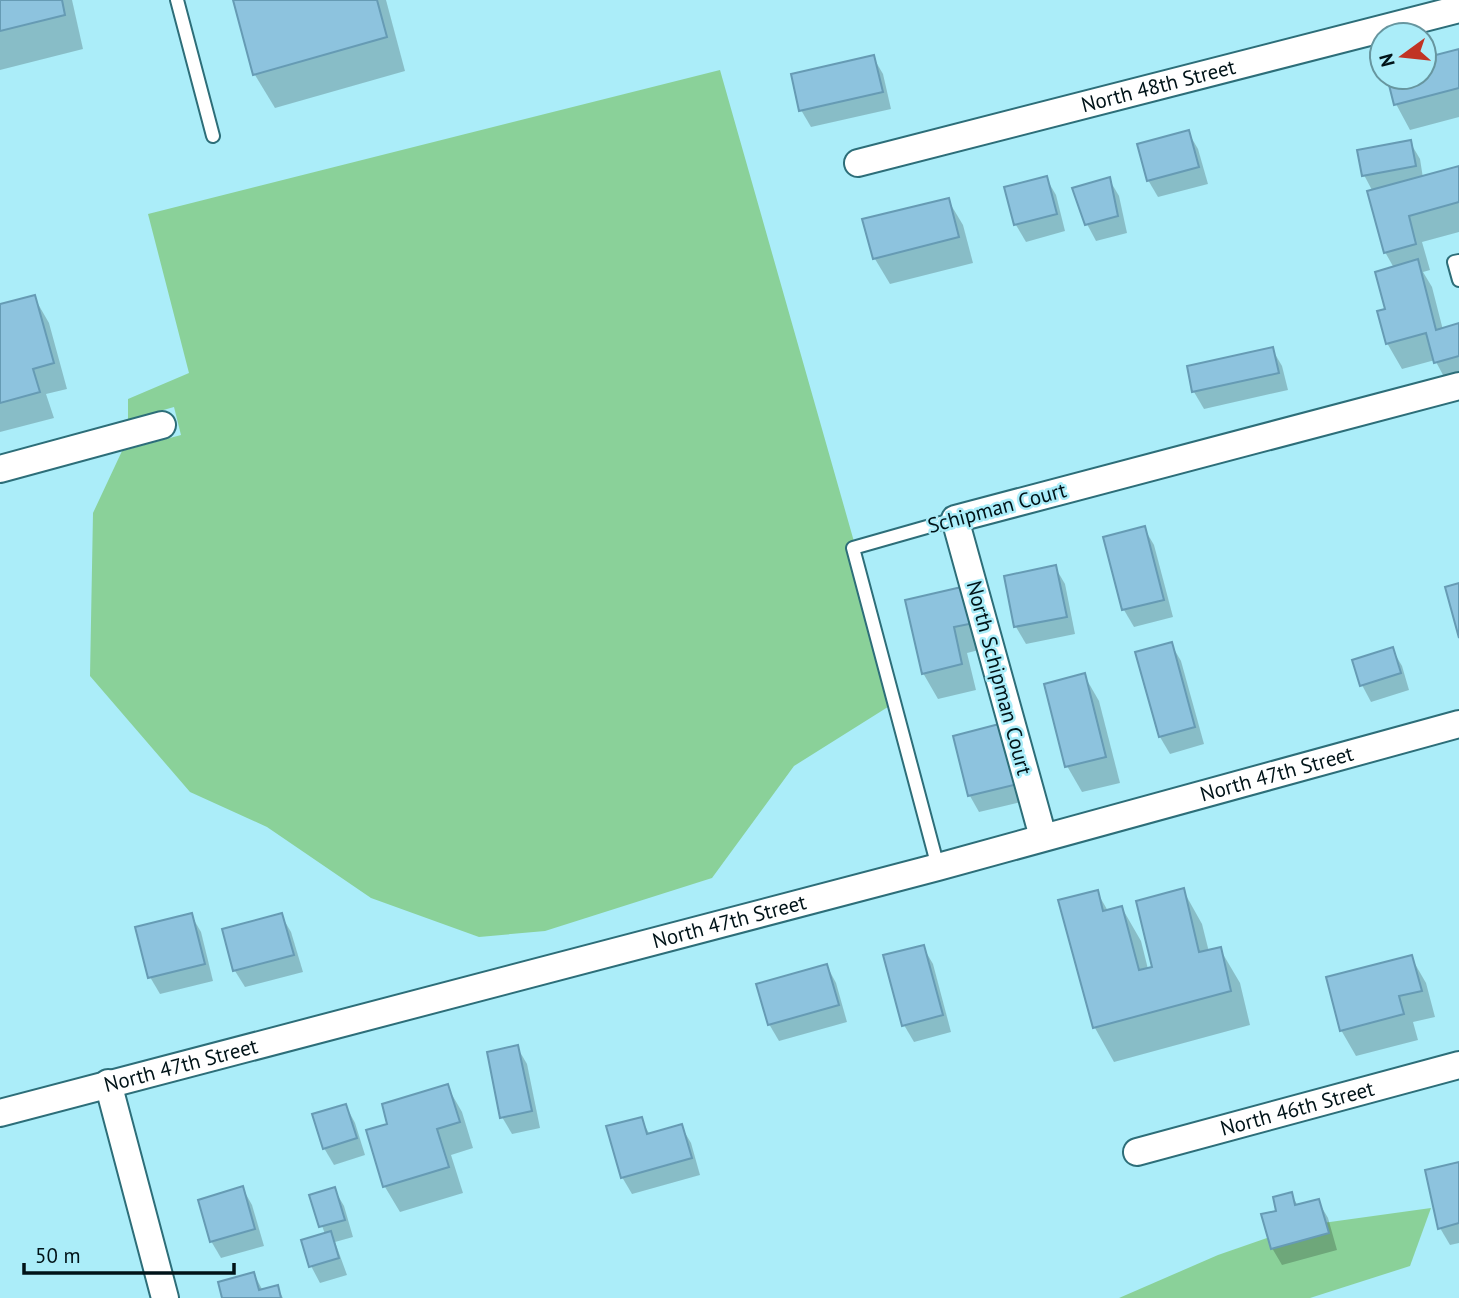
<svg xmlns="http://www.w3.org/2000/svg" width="1459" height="1298" viewBox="0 0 1459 1298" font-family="'PT Sans',sans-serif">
  <rect width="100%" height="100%" fill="#abedf9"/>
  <g fill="#8ad199">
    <polygon points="720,70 899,700 794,766 712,878 545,931 479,937 371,898 267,827 190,792 90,676 93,513 122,451 181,435 174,407 128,420 128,399 189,373 148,214"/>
    <polygon points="1431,1208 1410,1266 1310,1298 1119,1298 1218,1255 1301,1226"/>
  </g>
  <g fill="#0003">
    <polygon points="0,0 72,0 83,49 0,70"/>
    <polygon points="235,0 386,0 405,71 275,108 255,75"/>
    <polygon points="1459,51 1459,117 1410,130 1396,104 1389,77 1424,77 1424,60"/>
    <polygon points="873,57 883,74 891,109 811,127 801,110"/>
    <polygon points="1188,132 1198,149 1208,184 1158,197 1148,180"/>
    <polygon points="1410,142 1420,159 1423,178 1459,168 1459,232 1422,242 1430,270 1423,272 1432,287 1443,330 1459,325 1459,386 1450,388 1435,360 1402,369 1387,343 1387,310 1394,268 1385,252 1373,192 1364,175"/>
    <polygon points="1046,178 1056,195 1065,231 1026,242 1016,225 1006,188"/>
    <polygon points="1109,179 1119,196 1127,233 1096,241 1087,224"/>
    <polygon points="948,200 963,225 973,263 890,284 875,259 865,221"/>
    <polygon points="34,297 49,323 67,389 46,394 54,418 0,432 0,306"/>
    <polygon points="1272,349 1282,366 1288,390 1204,409 1194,392 1189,368"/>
    <polygon points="1144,528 1154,545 1173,617 1134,627 1124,610 1106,538"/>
    <polygon points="1055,567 1065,584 1075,634 1026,644 1016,627 1006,577"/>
    <polygon points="907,601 979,614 987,648 967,653 976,690 938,699 923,673"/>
    <polygon points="1171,644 1181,661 1204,744 1170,754 1160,737 1137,654"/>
    <polygon points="1392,649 1402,666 1409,690 1371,702 1362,685"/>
    <polygon points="1084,675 1099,701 1120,783 1082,792 1067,766"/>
    <polygon points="1002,725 1026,801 979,812 970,796"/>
    <polygon points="1183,890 1202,924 1209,952 1220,949 1240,983 1250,1025 1114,1062 1095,1028 1060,901 1097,892 1108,911 1122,908 1141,941 1148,969 1154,968"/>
    <polygon points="191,915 201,932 213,981 160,994 150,977"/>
    <polygon points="281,915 291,932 303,972 245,987 235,971 224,930"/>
    <polygon points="923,947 933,964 951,1032 914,1042 904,1025"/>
    <polygon points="1411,957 1426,983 1435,1017 1413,1022 1418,1040 1356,1056 1341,1030"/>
    <polygon points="827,966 836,983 847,1022 779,1041 769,1024"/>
    <polygon points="517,1047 527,1064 540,1128 512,1134 502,1117"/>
    <polygon points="447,1086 462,1112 473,1148 451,1155 463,1193 400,1212 385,1187 368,1131 390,1125"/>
    <polygon points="346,1106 355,1123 365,1155 334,1165 324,1148"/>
    <polygon points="641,1119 650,1135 681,1126 691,1143 700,1175 632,1194 622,1177"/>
    <polygon points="1459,1164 1459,1243 1450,1245 1440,1228"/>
    <polygon points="243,1189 252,1205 264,1246 221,1258 211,1241"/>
    <polygon points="334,1189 344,1206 353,1237 335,1242 347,1275 320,1283 311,1266 325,1234 311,1196"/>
    <polygon points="1291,1194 1298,1206 1318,1201 1328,1218 1337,1250 1282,1265 1272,1248"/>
    <polygon points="254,1274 263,1291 277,1287 283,1298 224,1298"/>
  </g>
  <g fill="#8dc3de" stroke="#669bb4" stroke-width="2">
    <polygon points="0,0 62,0 65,15 0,31"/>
    <polygon points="233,0 377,0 387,37 253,75"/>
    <polygon points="1459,49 1459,88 1394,105 1387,77 1424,77 1424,58"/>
    <polygon points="874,55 883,92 799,111 791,74"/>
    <polygon points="1189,130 1199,167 1147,181 1137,144"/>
    <polygon points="1411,140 1416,166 1362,176 1357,150"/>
    <polygon points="1459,166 1459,202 1409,216 1416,244 1384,253 1367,191"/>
    <polygon points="1047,176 1057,214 1014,225 1004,187"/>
    <polygon points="1110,177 1118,216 1085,225 1072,188"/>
    <polygon points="949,198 959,237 873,259 862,219"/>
    <polygon points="1418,259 1436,330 1459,323 1459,356 1434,363 1426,333 1386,344 1377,311 1385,309 1375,272"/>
    <polygon points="35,295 54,363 33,369 40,392 0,403 0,304"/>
    <polygon points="1273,347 1279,373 1192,392 1187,366"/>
    <polygon points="1145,526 1164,600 1122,610 1103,537"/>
    <polygon points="1056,565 1067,617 1014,627 1004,576"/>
    <polygon points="1459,583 1459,638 1445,587"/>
    <polygon points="966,586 974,623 954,627 962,664 922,674 905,600"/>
    <polygon points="1172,642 1195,727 1159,737 1135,652"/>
    <polygon points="1393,647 1401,673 1360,686 1352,660"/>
    <polygon points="1085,673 1106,757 1065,767 1044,684"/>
    <polygon points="1003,723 1018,784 968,796 953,736"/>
    <polygon points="1184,888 1199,952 1221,947 1231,991 1093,1028 1058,900 1098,890 1103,911 1122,906 1139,970 1152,967 1136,901"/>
    <polygon points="192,913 205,964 148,978 135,927"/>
    <polygon points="282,913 294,955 233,971 222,929"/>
    <polygon points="924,945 943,1015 902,1026 883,955"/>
    <polygon points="1412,955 1422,991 1399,996 1404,1014 1340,1031 1326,977"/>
    <polygon points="827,964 839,1005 768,1025 756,984"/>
    <polygon points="518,1045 532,1111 500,1118 487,1052"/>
    <polygon points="448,1084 460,1122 437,1129 449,1167 383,1187 366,1130 387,1124 382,1104"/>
    <polygon points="346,1104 357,1138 323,1149 312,1114"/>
    <polygon points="642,1117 647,1134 682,1124 692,1158 621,1178 606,1126"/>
    <polygon points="1459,1162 1459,1223 1438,1229 1425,1170"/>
    <polygon points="243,1186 255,1229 210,1242 198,1200"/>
    <polygon points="335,1187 345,1220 319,1227 309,1195"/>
    <polygon points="1292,1192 1295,1205 1319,1199 1329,1233 1271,1249 1261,1214 1276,1211 1273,1197"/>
    <polygon points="331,1231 339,1258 309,1267 301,1240"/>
    <polygon points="254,1272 259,1290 278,1285 281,1298 222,1298 218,1282"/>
  </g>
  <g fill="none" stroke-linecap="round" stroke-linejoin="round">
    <defs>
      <g id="lane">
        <polyline points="177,0 213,136"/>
        <polyline points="1459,261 1454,262 1459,280"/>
        <polyline points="938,867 853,548 955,519"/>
      </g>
      <g id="street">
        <path id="s1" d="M858,163L1459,9"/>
        <polyline points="0,469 162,425"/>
        <polyline points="1043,837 955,519 1459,386"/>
        <polyline points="108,1083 165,1298"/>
        <path id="s2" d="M0,1113L938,867L1459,724"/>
        <path id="s3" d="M1137,1152L1459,1065"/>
      </g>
    </defs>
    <use href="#lane" stroke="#2d6e79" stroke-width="16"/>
    <use href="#street" stroke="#2d6e79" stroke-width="30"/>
    <use href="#lane" stroke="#fff" stroke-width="12"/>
    <use href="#street" stroke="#fff" stroke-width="26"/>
  </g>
  <g text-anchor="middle" stroke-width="5" stroke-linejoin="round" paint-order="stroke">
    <g font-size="21" fill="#001318" stroke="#abedf9">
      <text dy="7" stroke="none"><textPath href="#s1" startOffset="310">North 48th Street</textPath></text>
      <text transform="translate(997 508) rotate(-15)" y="7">Schipman Court</text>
      <text transform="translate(999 678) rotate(75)" y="7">North Schipman Court</text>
      <text dy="7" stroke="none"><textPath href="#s2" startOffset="1321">North 47th Street</textPath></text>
      <text dy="7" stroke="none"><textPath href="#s2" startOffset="754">North 47th Street</textPath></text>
      <text dy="7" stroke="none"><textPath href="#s2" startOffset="187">North 47th Street</textPath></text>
      <text dy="7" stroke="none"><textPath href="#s3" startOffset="166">North 46th Street</textPath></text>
    </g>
  </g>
  <g transform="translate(1403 56) rotate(255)"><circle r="33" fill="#abedf9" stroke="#67969f" stroke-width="2"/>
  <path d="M0-5L12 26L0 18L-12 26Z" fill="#c13424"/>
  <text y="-10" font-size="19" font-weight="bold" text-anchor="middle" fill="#001318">N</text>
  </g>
  <path d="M24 1263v10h210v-10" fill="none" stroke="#001318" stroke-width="3.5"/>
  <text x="35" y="1263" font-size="21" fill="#001318" stroke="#abedf9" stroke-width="5" paint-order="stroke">50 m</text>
</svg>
